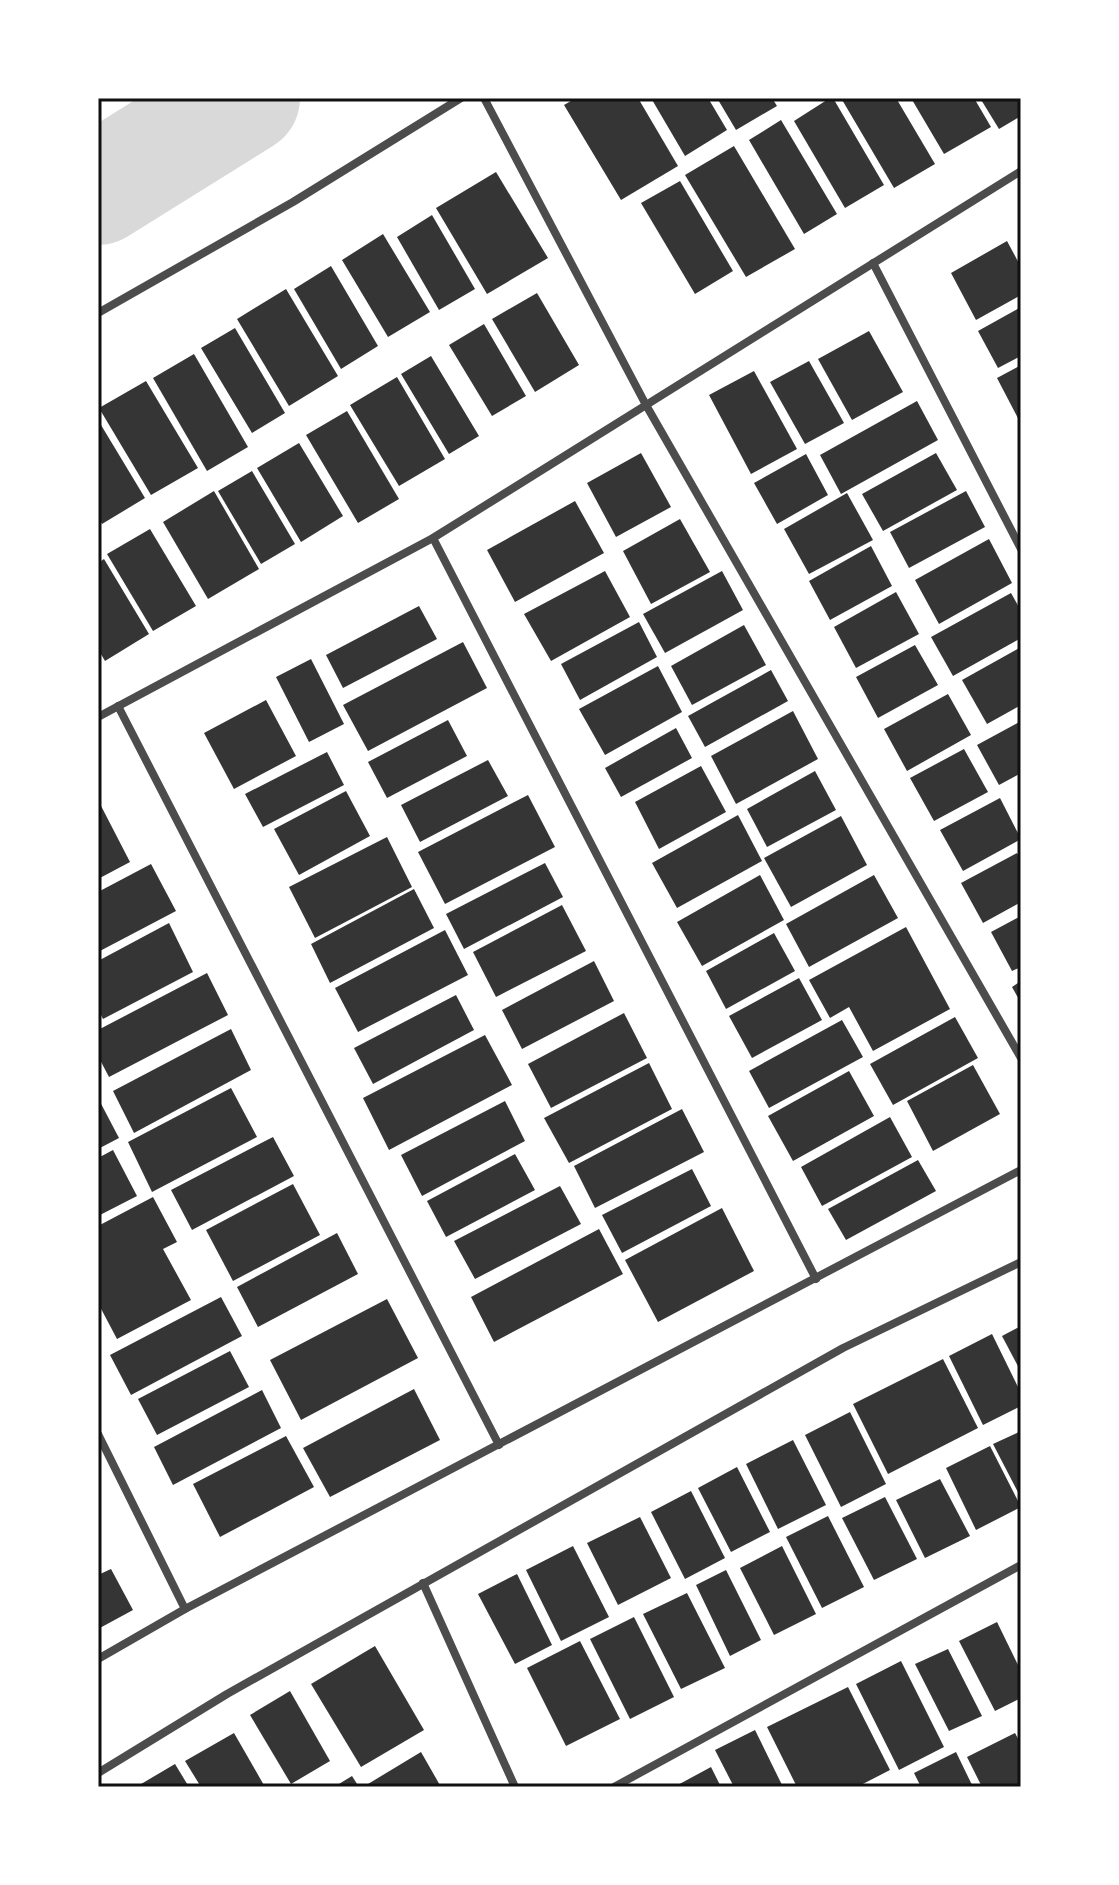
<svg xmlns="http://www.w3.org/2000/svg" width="1119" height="1885" viewBox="0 0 1119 1885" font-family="'Asap Condensed',sans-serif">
  <rect width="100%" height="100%" fill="#fff"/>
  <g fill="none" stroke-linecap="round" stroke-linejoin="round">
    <polyline stroke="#d9d9d9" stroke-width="112" points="98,189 244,98"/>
  </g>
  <g fill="#353535">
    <polygon points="576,98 638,98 678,166 621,200 564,105"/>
    <polygon points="651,98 708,98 727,130 685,156"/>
    <polygon points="717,98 772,98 777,106 736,130"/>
    <polygon points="830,98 833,98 884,185 845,208 794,121"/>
    <polygon points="841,98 896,98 935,164 894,188"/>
    <polygon points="911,98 974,98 991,127 944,154"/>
    <polygon points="980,98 1021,98 1021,116 999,129"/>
    <polygon points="781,120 837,214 804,234 749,140"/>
    <polygon points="734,146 795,249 746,277 685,175"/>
    <polygon points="496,172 548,258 487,294 436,208"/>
    <polygon points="680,181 733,271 695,294 641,203"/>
    <polygon points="432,215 475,289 439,310 397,237"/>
    <polygon points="383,234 430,312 388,337 342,260"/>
    <polygon points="1007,241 1021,267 1021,295 976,320 951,273"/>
    <polygon points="331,266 378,346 341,369 294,289"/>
    <polygon points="286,289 338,376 289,406 237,319"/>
    <polygon points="537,293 579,365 535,392 492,319"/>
    <polygon points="1021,307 1021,356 998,368 978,331"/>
    <polygon points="484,324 526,396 492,416 449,345"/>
    <polygon points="235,328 285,413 252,433 201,348"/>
    <polygon points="869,331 903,392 852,420 818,359"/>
    <polygon points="194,354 248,447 207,471 153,378"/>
    <polygon points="431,356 479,436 449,454 401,374"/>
    <polygon points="809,361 844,423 805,444 770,382"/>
    <polygon points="1021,365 1021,424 997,378"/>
    <polygon points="754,371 797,449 751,474 709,395"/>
    <polygon points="397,377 445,459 399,486 350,405"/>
    <polygon points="146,381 198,468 151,495 99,408"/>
    <polygon points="917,401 938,440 841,494 820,455"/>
    <polygon points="347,411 399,499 358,523 306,435"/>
    <polygon points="98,420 145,498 102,524 98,517"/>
    <polygon points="299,443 343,516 301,542 257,468"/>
    <polygon points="641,453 671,507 616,537 587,483"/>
    <polygon points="936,453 957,490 883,531 862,494"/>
    <polygon points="806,454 828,495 777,524 754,483"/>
    <polygon points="252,471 295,544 261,564 218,491"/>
    <polygon points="214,491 259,569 208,599 163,522"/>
    <polygon points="966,491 985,527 909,568 890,532"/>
    <polygon points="847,493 873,540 809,574 784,529"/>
    <polygon points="575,501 604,553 515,602 487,550"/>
    <polygon points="680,519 710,572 651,604 623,551"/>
    <polygon points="150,529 196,606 153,631 107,554"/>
    <polygon points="989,539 1012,583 939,624 915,580"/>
    <polygon points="871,546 892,586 830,620 809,581"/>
    <polygon points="104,559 149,634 105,661 98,649 98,563"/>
    <polygon points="605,571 630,617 551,661 524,614"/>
    <polygon points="722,571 743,610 665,653 643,614"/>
    <polygon points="896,592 919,634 856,668 834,627"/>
    <polygon points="1011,593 1021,611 1021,638 953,676 931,637"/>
    <polygon points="419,606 437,639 343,688 326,655"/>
    <polygon points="639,622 657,657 580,700 561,664"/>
    <polygon points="744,625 766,665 692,705 671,666"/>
    <polygon points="463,642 487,688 368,751 343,705"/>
    <polygon points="915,645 938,685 878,718 856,677"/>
    <polygon points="1021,647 1021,705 987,724 962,680"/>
    <polygon points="311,659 344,724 309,742 276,677"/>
    <polygon points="658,666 682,712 605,755 579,709"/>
    <polygon points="771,670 788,701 705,747 688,716"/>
    <polygon points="948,694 971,735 907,771 884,729"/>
    <polygon points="266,700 296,756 234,789 204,733"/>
    <polygon points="793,711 818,759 736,804 711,756"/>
    <polygon points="448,720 467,756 387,798 368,762"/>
    <polygon points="1021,721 1021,773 999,785 977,745"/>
    <polygon points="676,728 692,758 621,797 605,768"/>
    <polygon points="964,749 988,792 934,821 910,778"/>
    <polygon points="327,752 344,785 263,827 245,794"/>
    <polygon points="488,760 508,796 420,842 401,805"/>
    <polygon points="701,766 726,812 659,849 635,802"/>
    <polygon points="815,771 836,810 767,847 747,809"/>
    <polygon points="346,791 370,836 299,875 274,829"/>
    <polygon points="528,795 555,847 445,904 418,852"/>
    <polygon points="1000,798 1021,839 963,871 940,830"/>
    <polygon points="98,800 130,862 98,879"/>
    <polygon points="738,815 762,861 677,908 652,863"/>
    <polygon points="841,816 867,865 791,907 764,858"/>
    <polygon points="387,837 412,887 315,938 289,887"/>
    <polygon points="1017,853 1021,860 1021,902 983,923 961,883"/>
    <polygon points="545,863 563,897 464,949 446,914"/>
    <polygon points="151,864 176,911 98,952 98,892"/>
    <polygon points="760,875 784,920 702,966 677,922"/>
    <polygon points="874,875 898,918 809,967 786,924"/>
    <polygon points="414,889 434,928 330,983 311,944"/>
    <polygon points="562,905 586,951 496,997 473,952"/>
    <polygon points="1021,916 1021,967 1012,971 991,932"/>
    <polygon points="169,923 193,972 103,1019 98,1009 98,961"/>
    <polygon points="906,927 950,1009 873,1051 849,1007 830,1018 809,980"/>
    <polygon points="445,930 468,975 358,1032 335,988"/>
    <polygon points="774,933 795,971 726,1009 706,971"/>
    <polygon points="594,961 614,1001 522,1049 502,1010"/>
    <polygon points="207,973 228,1015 109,1077 98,1056 98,1030"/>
    <polygon points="799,978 822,1020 752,1058 729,1016"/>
    <polygon points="1021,981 1021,1003 1012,987"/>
    <polygon points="456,995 474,1030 373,1084 354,1048"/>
    <polygon points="624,1013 647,1058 551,1108 528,1064"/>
    <polygon points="955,1017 978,1058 893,1105 870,1064"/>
    <polygon points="842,1020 863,1057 769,1108 749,1071"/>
    <polygon points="231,1029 251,1070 134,1133 113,1091"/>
    <polygon points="485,1035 512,1085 389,1150 363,1098"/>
    <polygon points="649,1063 672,1109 569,1163 544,1118"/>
    <polygon points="973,1065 1000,1114 933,1151 907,1101"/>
    <polygon points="849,1071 874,1116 793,1161 768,1116"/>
    <polygon points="231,1088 257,1137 152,1192 128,1142"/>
    <polygon points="98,1098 119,1138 98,1149"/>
    <polygon points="505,1101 525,1141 422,1196 401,1155"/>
    <polygon points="682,1109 704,1152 595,1208 574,1166"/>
    <polygon points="890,1117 912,1157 822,1206 801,1167"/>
    <polygon points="273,1137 294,1176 192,1230 171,1190"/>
    <polygon points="113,1150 137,1196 98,1216 98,1158"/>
    <polygon points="515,1154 535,1190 446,1237 427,1201"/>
    <polygon points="918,1160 936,1191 846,1240 828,1209"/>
    <polygon points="692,1169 711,1206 622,1253 602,1215"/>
    <polygon points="293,1184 320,1235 233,1281 206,1230"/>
    <polygon points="560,1186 581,1224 475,1279 454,1241"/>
    <polygon points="153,1197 177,1242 163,1249 191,1300 117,1339 98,1303 98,1226"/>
    <polygon points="722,1208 754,1271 658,1322 625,1260"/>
    <polygon points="599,1229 623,1274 494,1342 471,1297"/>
    <polygon points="337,1233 358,1274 258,1327 237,1287"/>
    <polygon points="221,1297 242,1336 131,1395 110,1355"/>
    <polygon points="387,1299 418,1358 301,1420 270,1360"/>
    <polygon points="1021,1326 1021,1372 1002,1336"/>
    <polygon points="992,1334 1021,1393 1021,1406 983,1425 949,1356"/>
    <polygon points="230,1351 249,1387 157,1435 138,1399"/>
    <polygon points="943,1359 978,1428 888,1474 853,1404"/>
    <polygon points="414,1389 440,1440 330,1497 303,1448"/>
    <polygon points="262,1390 281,1428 173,1485 154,1447"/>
    <polygon points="850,1412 886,1484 841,1507 805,1435"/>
    <polygon points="1021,1431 1021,1498 993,1444"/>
    <polygon points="286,1436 314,1487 220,1537 193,1484"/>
    <polygon points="793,1440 826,1505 778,1529 746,1464"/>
    <polygon points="990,1446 1021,1507 976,1530 946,1468"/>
    <polygon points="737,1467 770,1532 731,1552 698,1488"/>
    <polygon points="940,1479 970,1536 925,1558 896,1500"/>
    <polygon points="691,1491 725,1558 685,1579 651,1512"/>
    <polygon points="885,1497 917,1559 874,1580 842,1518"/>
    <polygon points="828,1516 864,1587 822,1608 786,1537"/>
    <polygon points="640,1517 671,1578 618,1605 587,1543"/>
    <polygon points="573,1546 609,1617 561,1641 526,1570"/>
    <polygon points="782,1546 816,1614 774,1635 740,1568"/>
    <polygon points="111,1569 133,1610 98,1629 98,1575"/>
    <polygon points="726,1570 761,1640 730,1656 696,1585"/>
    <polygon points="517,1574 552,1645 515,1664 478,1594"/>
    <polygon points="687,1593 725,1668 681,1689 643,1614"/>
    <polygon points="634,1617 674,1697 630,1719 590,1639"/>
    <polygon points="997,1622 1021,1671 1021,1698 995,1711 959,1641"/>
    <polygon points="580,1641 620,1719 566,1746 527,1668"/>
    <polygon points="375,1646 424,1730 361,1767 311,1684"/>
    <polygon points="948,1649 982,1716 949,1731 915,1664"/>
    <polygon points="901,1661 944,1747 899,1770 856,1684"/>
    <polygon points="848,1687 890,1770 857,1787 797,1787 767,1727"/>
    <polygon points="290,1691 330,1761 291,1784 250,1715"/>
    <polygon points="755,1730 783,1787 734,1787 715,1750"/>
    <polygon points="234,1733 265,1787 201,1787 185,1761"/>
    <polygon points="1015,1733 1021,1744 1021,1787 982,1787 967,1757"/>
    <polygon points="421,1752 441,1787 363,1787"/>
    <polygon points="956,1752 973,1787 921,1787 914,1773"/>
    <polygon points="175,1764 189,1787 136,1787"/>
    <polygon points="711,1767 721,1787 674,1787"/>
    <polygon points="352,1776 359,1787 334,1787"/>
  </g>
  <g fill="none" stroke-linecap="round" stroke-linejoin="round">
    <g stroke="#4c4c4c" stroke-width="8">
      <polyline points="484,98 646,405 1021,1058"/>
      <polyline points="873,263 1021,549"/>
      <polyline points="98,313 293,202 461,98"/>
      <polyline points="433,538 816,1279"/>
      <polyline points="118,706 499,1445"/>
      <polyline points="98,717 433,538 1021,171"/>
      <polyline points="98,1434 185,1609"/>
      <polyline points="423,1583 515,1787"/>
      <polyline points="98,1659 185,1609 1021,1170"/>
      <polyline points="98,1773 227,1694 843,1348 1021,1262"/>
      <polyline points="614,1787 1021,1565"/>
    </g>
  </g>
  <rect width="1119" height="1885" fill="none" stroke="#ffffff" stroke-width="200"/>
  <rect x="100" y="100" width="919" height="1685" fill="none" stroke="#111" stroke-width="3"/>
</svg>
